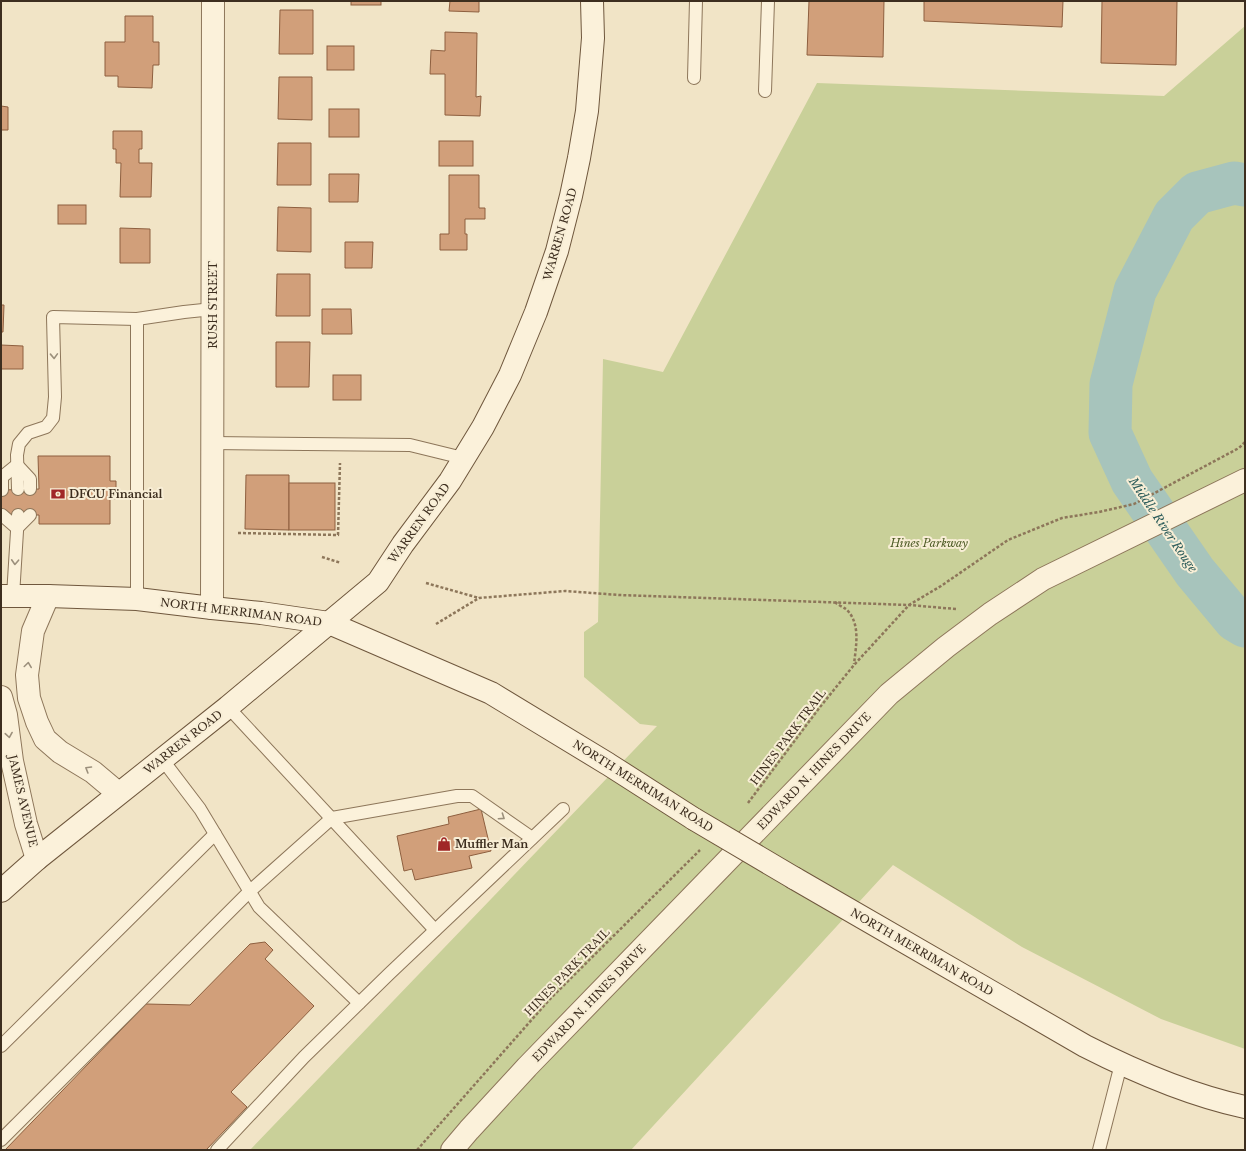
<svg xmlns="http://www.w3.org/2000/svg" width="1246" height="1151" viewBox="0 0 1246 1151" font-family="'Libre Baskerville',serif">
  <rect width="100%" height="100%" fill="#f1e4c6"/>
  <polygon fill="#c9d099" points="1245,26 1245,1049 1161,1019 1022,947 893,865 631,1150 250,1150 657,726 640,724 584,677 584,632 598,622 603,359 663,372 817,83 1164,96"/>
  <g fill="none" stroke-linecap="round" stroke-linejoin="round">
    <polyline stroke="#a7c4bc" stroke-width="43" points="1245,185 1234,183 1197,193 1174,216 1135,291 1111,384 1110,433 1132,481 1195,572 1235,620 1245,626"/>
  </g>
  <g fill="#d19f7a" stroke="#8e5f3f">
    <rect x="351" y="1" width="30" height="4"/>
    <polygon points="450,1 479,1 479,12 449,11"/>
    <polygon points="809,1 884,1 883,57 807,55"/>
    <polygon points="924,1 1063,1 1062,27 924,21"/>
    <polygon points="1102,1 1177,1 1176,65 1101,63"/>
    <polygon points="280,10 313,10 313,54 279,54"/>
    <polygon points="125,16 153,16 153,42 159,42 159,65 153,65 152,88 118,87 118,76 105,76 105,42 125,42"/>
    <polygon points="445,32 477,33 476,97 481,96 480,116 445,115 445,74 430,74 431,50 445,51"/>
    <rect x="327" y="46" width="27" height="24"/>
    <polygon points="279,77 312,77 312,120 278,119"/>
    <polygon points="1,106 8,107 8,130 1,130"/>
    <rect x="329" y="109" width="30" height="28"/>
    <polygon points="113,131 142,131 142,149 139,149 139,163 152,163 151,197 120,197 121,163 116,163 116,149 113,149"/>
    <rect x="439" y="141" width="34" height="25"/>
    <polygon points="278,143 311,143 311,185 277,185"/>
    <polygon points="329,174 359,174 358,202 329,202"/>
    <polygon points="449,175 479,175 479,208 485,208 485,219 465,219 465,234 467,234 467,250 440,250 440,234 449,234"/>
    <rect x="58" y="205" width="28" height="19"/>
    <polygon points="278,207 311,208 311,252 277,251"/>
    <polygon points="120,228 150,229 150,263 120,263"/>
    <polygon points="345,242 373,242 372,268 345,268"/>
    <polygon points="277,274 310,274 310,316 276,316"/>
    <polygon points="1,305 4,305 3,332 1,332"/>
    <polygon points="322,309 351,309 352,334 322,334"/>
    <polygon points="276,342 310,342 309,387 276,387"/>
    <polygon points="1,345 23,346 23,369 1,369"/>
    <rect x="333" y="375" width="28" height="25"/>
    <polygon points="38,456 110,456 110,481 116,481 116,499 110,499 110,524 39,524 39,515 1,515 1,490 39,489"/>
    <polygon points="246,475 289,475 289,530 245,529"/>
    <rect x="289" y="483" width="46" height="47"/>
    <polygon points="481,809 491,851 469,856 472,868 415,880 412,869 404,871 397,836 449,824 448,817"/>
    <polygon points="265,942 273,950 265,959 314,1006 231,1092 247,1107 206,1150 5,1150 146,1004 190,1005 250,944"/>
  </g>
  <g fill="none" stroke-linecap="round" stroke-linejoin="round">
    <defs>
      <g id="service">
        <polyline points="694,78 696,1"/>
        <polyline points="765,91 768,1"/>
        <polyline points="212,443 410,445 463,458"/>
        <polyline points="17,465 30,479 30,489"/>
        <polyline points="18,489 17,455 19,444 28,433 46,427 53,418 55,397 53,317 137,319"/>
        <polyline points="2,490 2,477 17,465"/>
        <polyline points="2,515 17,528"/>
        <polyline points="17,528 30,515"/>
        <polyline points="13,596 18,515"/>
        <polyline points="137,599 137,319 184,312 213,309"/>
        <polyline points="228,707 435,930"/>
        <polyline points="162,759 200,809 259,907 359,1003"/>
        <polyline points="1,1046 215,834"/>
        <polyline points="1,1140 250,891 332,818 457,796 472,796 532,838"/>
        <polyline points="217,1150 304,1057 389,974 563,809"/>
        <polyline points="1099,1150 1121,1064"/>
      </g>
      <g id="minor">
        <polyline points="48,596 33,631 27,675 29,698 37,722 45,739 60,752 93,772 118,793"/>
        <polyline points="212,608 213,1"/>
        <polyline points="1,697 6,715 12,761 26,824 37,859"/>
      </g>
      <polyline id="tertiary" points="452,1150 469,1130 527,1067 889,694 946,647 990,614 1043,579 1245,480"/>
      <g id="secondary">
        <polyline points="1,596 48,596 137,599 212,608 261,613 329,623 491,693 608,764 694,819"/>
        <path d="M794,878L1085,1046C1136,1072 1189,1095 1245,1107"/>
        <polyline points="1,891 37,859 228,707 378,582 403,544 450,481 483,427 510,375 536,312 557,251 571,196 579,158 587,111 593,38 592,1"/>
      </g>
    </defs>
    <use href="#service" stroke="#8d765a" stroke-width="14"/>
    <use href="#minor" stroke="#8d765a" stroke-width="24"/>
    <use href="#tertiary" stroke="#8d765a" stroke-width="24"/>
    <use href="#secondary" stroke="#6f573d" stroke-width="24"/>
    <g stroke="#8d765a" stroke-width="2.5" stroke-dasharray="3 2" stroke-linecap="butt">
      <polyline points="238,533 338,535 340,463"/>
      <polyline points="322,557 341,563"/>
      <polyline points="426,583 479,598"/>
      <path d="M835,602C838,605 843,607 846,609C861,623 856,646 854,664"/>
      <polyline points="436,624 479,598 565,591 619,595 909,605 956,609"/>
      <polyline points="748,803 820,707 854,665 909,605 941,586 1008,540 1062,518 1099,512 1134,504 1239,448 1245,442"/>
      <polyline points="417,1150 550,999 700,850"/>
    </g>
    <use href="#service" stroke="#fbf1da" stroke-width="12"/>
    <use href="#minor" stroke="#fbf1da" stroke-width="22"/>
    <use href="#tertiary" stroke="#fbf1da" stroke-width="22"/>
    <use href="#secondary" stroke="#fbf1da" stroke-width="22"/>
    <defs>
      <polyline id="secondary-bridge" points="694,819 794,878"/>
    </defs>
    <use href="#secondary-bridge" stroke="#6f573d" stroke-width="24" stroke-linecap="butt"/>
    <use href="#secondary-bridge" stroke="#fbf1da" stroke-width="22"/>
  </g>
  <defs><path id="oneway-chevron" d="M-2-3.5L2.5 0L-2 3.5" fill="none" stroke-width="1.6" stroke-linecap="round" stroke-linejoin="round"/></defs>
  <g stroke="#9c907c">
    <use href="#oneway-chevron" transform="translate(54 356) rotate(88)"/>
    <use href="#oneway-chevron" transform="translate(15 562) rotate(93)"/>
    <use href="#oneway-chevron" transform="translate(28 665) rotate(-82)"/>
    <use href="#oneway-chevron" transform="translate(9 735) rotate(81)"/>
    <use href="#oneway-chevron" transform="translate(88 769) rotate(-149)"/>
    <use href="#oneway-chevron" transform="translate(502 817) rotate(34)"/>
  </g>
  <defs>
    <symbol id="bank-bare" viewBox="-9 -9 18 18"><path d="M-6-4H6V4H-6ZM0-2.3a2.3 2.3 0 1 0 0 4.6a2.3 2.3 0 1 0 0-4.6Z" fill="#a02727" stroke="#f8eed6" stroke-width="2.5" paint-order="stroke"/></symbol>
    <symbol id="shop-bare" viewBox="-9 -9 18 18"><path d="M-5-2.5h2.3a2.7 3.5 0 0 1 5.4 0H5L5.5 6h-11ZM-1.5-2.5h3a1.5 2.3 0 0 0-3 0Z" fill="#a02727" stroke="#f8eed6" stroke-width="2.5" paint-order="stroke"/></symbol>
  </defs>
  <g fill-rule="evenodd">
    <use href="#bank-bare" x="48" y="484" width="20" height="20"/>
    <use href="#shop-bare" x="434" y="834" width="20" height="20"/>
  </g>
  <g text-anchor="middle" stroke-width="4" stroke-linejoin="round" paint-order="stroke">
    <g font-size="11" fill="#3d2e1f" stroke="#f8eed6">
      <text transform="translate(560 234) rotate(-74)" y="4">WARREN ROAD</text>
      <text transform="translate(213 305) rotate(-90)" y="4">RUSH STREET</text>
      <text transform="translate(419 523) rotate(-54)" y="4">WARREN ROAD</text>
      <text transform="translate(241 612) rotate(7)" y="4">NORTH MERRIMAN ROAD</text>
      <text transform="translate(788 737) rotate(-53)" y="4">HINES PARK TRAIL</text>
      <text transform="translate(183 742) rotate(-38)" y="4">WARREN ROAD</text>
      <text transform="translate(814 771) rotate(-46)" y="4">EDWARD N. HINES DRIVE</text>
      <text transform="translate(643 786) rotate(32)" y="4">NORTH MERRIMAN ROAD</text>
      <text transform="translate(23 801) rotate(77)" y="4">JAMES AVENUE</text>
      <text transform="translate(922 952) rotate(30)" y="4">NORTH MERRIMAN ROAD</text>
      <text transform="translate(567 972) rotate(-46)" y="4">HINES PARK TRAIL</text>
      <text transform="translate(589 1003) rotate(-46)" y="4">EDWARD N. HINES DRIVE</text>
    </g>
    <g font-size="11" font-weight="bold" fill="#3d2e1f" stroke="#f8eed6" text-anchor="start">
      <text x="69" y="498">DFCU Financial</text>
      <text x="455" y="848">Muffler Man</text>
    </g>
    <g font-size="11" font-style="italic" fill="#4c5a24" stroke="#f8eed6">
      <text x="929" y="547">Hines Parkway</text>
    </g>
    <g font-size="12" font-style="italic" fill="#2d5d5b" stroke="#f8eed6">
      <text transform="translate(1163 525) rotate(56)" y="4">Middle River Rouge</text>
    </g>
  </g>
  <rect width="1246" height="1151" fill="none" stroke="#3d2e1f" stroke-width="4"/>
</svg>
